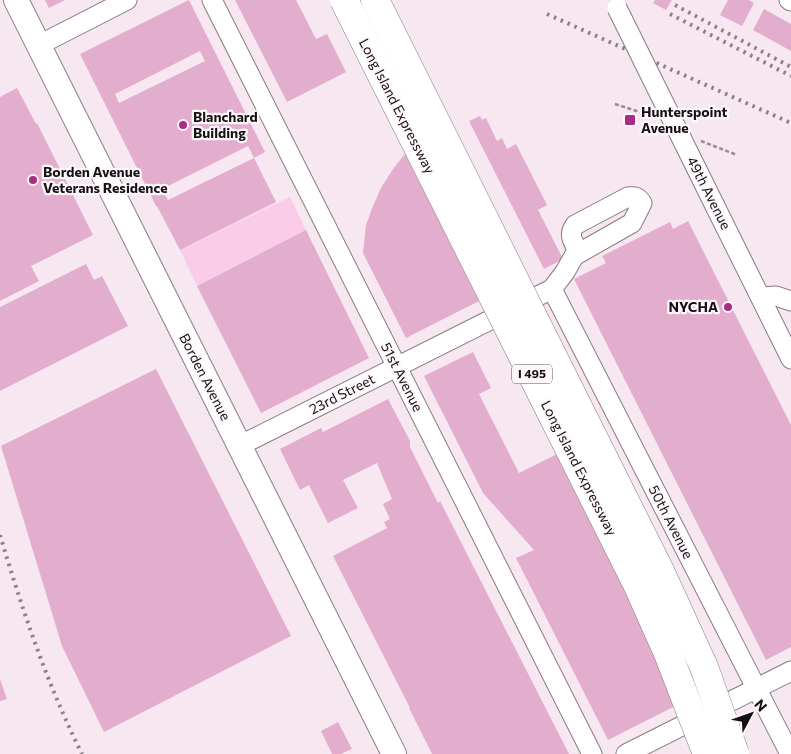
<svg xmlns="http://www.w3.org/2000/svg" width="791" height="754" viewBox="0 0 791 754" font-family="Commissioner,sans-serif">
  <rect width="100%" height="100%" fill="#f7e7f0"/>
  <polygon fill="#facce7" points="290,197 306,230 197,286 180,250"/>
  <g fill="#e3aecd" fill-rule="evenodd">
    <polygon points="45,0 65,0 49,8"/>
    <path d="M189,0L265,152L254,158L248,146L162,189L168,200L254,158L276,202L180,250L157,206H156L80,54ZM200,51L205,61L119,103L115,94Z"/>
    <polygon points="235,0 296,0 316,39 327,34 346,72 287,102"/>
    <polygon points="655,0 672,0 666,10 653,3"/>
    <polygon points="728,0 749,0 754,3 742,26 720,15"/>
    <polygon points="764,9 791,24 791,51 753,30"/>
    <polygon points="17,88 36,124 37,123 93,235 31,266 39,281 0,301 0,97"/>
    <polygon points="480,116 482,120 486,118 497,141 502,138 507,149 516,144 547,205 538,210 563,259 544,269 469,121"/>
    <polygon points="405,154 479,301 406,338 363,253 366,225 373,206 381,188 393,169"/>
    <polygon points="688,221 791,425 791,647 766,660 574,279 606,263 602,256 670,222 673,229"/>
    <polygon points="306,230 369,358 261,413 197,286"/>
    <polygon points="86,264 94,280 102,276 128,326 0,391 0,307"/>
    <polygon points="473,352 491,388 479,394 519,473 559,453 685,701 608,740 516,558 534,550 483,493 424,376"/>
    <polygon points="156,369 291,636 104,732 62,646 1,446"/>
    <polygon points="388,399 410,441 410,447 438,503 440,501 569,754 432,754 409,708 410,708 333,556 387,528 384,522 390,519 383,504 392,499 377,463 343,480 358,508 328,523 309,485 300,490 280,449 321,428 323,432"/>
    <polygon points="0,679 7,699 0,701"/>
    <polygon points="338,722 352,749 341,754 332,754 321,731"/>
  </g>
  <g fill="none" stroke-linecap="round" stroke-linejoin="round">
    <defs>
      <g id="minor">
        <polyline points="212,0 592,754"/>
        <polyline points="789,0 791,1"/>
        <polyline points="39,45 127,0"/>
        <polyline points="716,208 791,359"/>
        <polyline points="552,289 790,754"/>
        <polyline points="761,297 776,296 791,301"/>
        <path d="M239,446L552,289L565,272L574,256L632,223L642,203C638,197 635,196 628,197L575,225C567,236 574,242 579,253"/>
        <polyline points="626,754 791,671"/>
      </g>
      <polyline id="major" points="16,0 394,754"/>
    </defs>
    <use href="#minor" stroke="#897b82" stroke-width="21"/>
    <use href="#major" stroke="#897b82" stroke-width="26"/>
    <g stroke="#978c92" stroke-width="2.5" stroke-dasharray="4 2.5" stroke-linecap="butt">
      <polyline points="615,104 649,115"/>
      <polyline points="701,141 737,155"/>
    </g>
    <use href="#minor" stroke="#fff" stroke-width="19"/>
    <use href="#major" stroke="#fff" stroke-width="24"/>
    <g stroke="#8c8188" stroke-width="4" stroke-dasharray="2.5 5" stroke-linecap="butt">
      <polyline points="675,5 791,67"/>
      <polyline points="547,14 791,123"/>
      <polyline points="670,14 791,76"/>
      <path d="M0,535C22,609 47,684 82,754"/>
    </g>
    <defs>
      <polyline id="minor-bridge" points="617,8 716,208"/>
      <g id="highway-bridge">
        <polyline points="344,0 638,586 667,651 707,754"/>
        <polyline points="375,0 661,573 704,667 735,754"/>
      </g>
    </defs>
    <use href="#minor-bridge" stroke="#897b82" stroke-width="21" stroke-linecap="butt"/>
    <use href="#highway-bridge" stroke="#897b82" stroke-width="29" stroke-linecap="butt"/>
    <use href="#minor-bridge" stroke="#fff" stroke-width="19"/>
    <use href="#highway-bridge" stroke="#fff" stroke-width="28"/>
  </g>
  <g fill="#a82e82" stroke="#fef7fb" stroke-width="2">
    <rect x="624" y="114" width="12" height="12" rx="2.5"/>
    <circle cx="183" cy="125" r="5"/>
    <circle cx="33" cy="180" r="5"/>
    <circle cx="728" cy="307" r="5"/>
  </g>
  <g text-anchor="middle" stroke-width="4.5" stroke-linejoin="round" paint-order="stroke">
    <rect fill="#fef7fb" stroke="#5b5559" stroke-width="1" x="512" y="364.5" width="40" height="19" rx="4"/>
    <g font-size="12" font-weight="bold" fill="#151013">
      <text x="532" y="378">I 495</text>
    </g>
    <g font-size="14" fill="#151013" stroke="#fef7fb">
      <text transform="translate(397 106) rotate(63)" y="5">Long Island Expressway</text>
      <text transform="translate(709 193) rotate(63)" y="5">49th Avenue</text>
      <text transform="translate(205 377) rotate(63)" y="5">Borden Avenue</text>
      <text transform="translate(402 377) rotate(63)" y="5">51st Avenue</text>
      <text transform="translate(342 394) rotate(-27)" y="5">23rd Street</text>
      <text transform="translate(579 468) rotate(63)" y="5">Long Island Expressway</text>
      <text transform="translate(671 522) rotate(63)" y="5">50th Avenue</text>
    </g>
    <g font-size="14" font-weight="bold" fill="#151013" stroke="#fef7fb" text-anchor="start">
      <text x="641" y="117">Hunterspoint<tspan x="641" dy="16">Avenue</tspan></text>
      <text x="193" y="122">Blanchard<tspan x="193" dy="16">Building</tspan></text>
      <text x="43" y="177">Borden Avenue<tspan x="43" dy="16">Veterans Residence</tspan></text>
      <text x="718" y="312" text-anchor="end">NYCHA</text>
    </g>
  </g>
  <g transform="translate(751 714) rotate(49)" stroke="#fef7fb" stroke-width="4" paint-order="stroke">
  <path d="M0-4L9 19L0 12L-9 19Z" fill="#151013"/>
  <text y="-8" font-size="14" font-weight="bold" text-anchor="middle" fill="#151013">N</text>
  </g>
</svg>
